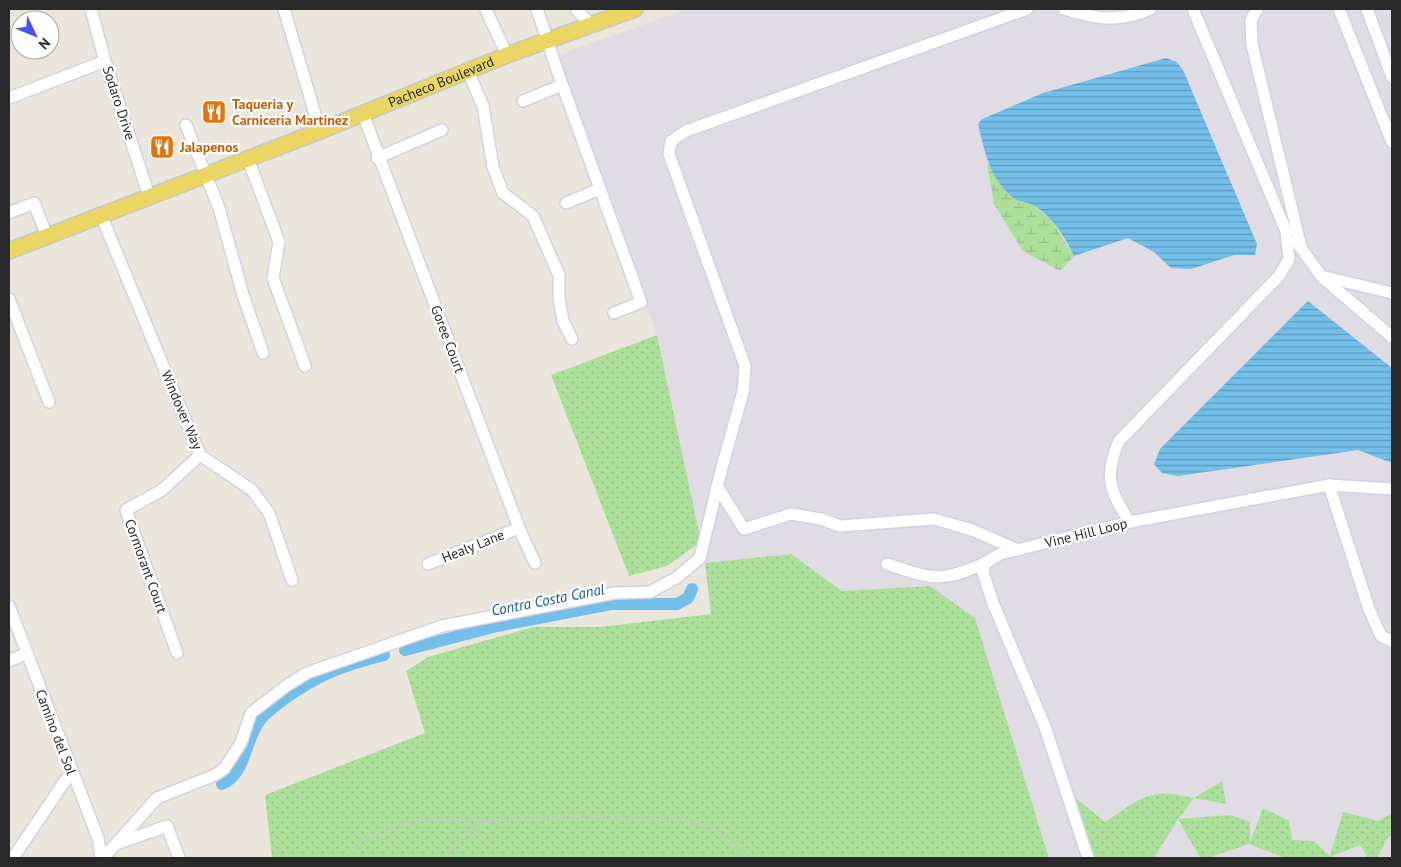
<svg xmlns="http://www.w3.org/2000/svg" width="1401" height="867" viewBox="0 0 1401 867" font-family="'PT Sans',sans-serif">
  <defs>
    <pattern id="grass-dots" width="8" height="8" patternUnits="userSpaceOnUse" patternTransform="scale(1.25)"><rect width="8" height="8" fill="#ace09a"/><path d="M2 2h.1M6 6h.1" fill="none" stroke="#94c085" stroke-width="1.8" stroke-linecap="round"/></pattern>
    <pattern id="wetland-marsh" width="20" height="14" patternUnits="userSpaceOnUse" patternTransform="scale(1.25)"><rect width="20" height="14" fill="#ace09a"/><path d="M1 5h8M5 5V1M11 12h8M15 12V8" fill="none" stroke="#94c085"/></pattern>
    <pattern id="water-rules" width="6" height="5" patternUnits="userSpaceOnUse" patternTransform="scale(1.25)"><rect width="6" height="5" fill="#73bfe9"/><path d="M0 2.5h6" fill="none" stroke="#5e9bbd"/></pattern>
  </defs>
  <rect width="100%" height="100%" fill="#ebe6dc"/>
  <polygon fill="#dfdce4" points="687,9 1392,9 1392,858 1049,858 974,618 930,586 842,591 791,554 705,563 657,335 553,57"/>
  <g fill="url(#grass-dots)">
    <polygon points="657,335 701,542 667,566 629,576 551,375"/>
    <polygon points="791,554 842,591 930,586 975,618 1049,858 272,858 265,795 425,733 406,671 428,657 533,627 600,627 711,614 705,563"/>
    <path d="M1222,781L1226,804L1194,798L1178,819L1230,815L1250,822V842L1263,808L1289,821L1292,840L1314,841L1330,856L1343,812L1378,821L1392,813V837L1389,836L1377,858H1368L1360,845L1327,858H1285L1249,844L1208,858H1200L1178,819L1154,858H1088L1066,790L1105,822C1142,798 1149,787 1194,798Z"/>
  </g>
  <polygon fill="url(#wetland-marsh)" points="987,163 1013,198 1033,205 1051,220 1074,256 1060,271 1023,251 994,204"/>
  <g fill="url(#water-rules)">
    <path d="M1166,58L1177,62L1183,70L1257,244L1255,255H1234L1191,269L1171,268L1154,252L1128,238L1074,256C1064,236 1053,217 1033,205C1027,202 1018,202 1012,197C989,176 985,153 978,124L982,119L1043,93Z"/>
    <polygon points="1308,301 1392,368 1392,463 1358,450 1178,476 1162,473 1154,464 1160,449"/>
  </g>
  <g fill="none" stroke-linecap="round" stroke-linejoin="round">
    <g stroke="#73bfe9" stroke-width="12">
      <polyline points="405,650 497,626 611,604 677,604 688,598 692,589"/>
      <path d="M222,784C246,774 245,739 260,720C266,712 275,706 283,700C318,674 342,666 384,655"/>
    </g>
    <defs>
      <g id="minor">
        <polyline points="91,9 105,61 149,196"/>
        <polyline points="284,9 320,131"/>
        <polyline points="488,9 486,10 507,55"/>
        <polyline points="537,9 557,70 641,302 614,313"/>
        <polyline points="576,9 591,25"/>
        <path d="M1064,9C1095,19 1120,23 1150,9"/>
        <polyline points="1257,9 1251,20 1252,45 1301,247"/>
        <polyline points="1339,9 1392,142"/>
        <polyline points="1367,9 1392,77"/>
        <polyline points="468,71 483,106 493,167 503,193 533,216 559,275 559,298 563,321 572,339"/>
        <polyline points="9,98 105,61"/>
        <polyline points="523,101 562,85"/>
        <polyline points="363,114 519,528 535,563"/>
        <polyline points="186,125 219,208 243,295 263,353"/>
        <polyline points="377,158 442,130"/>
        <polyline points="248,159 279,242 273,278 305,366"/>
        <polyline points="566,203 600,189"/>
        <polyline points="9,213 34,203 47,236"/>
        <polyline points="101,215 200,455 252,490 269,513 292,580"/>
        <polyline points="1296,241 1321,276 1392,293"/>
        <polyline points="1322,277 1392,337"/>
        <polyline points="9,299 49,402"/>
        <polyline points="1329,485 1392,489"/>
        <polyline points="717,486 744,529 791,514 821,519 840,526 934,519 972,530 1018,550"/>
        <path d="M1130,522C1109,492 1104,475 1119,441L1279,276L1289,259L1286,231L1193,9"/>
        <polyline points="428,564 519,528"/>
        <path d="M887,564C931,579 942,583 985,563"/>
        <polyline points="9,606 98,838 101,858"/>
        <polyline points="177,653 126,510 162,490 200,455"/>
        <polyline points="9,661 27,653"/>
        <polyline points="116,844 157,798 215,775 224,769 241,743 251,713 286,686 307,673 442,626 615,593 650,592 676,578 700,558 721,471 743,392 745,366 669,154 671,141 686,131 1027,9"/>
        <polyline points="13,858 71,772"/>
        <polyline points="103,858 116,844 167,826 179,858"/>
        <polyline points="1088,858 1045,727 993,603 983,572 985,563 1000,554 1130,522 1329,485 1369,609 1381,636 1392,641"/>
      </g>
      <g id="major">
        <path id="s1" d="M9,251L320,131L507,55L635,9"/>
      </g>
    </defs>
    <use href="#minor" stroke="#d1d3e2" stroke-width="14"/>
    <use href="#major" stroke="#c7c7c7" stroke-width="18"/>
    <g stroke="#c7c7c7" stroke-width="2" stroke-dasharray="4 2.5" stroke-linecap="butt">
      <polyline points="348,858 363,839 391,826 415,821 511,820 584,816 686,821 715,827 749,858"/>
      <polyline points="443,858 485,821"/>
    </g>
    <use href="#minor" stroke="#fff" stroke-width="11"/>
    <use href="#major" stroke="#ead662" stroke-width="15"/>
  </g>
  <defs>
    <symbol id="restaurant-square" viewBox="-11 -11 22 22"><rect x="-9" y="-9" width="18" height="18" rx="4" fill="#e8710a" stroke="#fff"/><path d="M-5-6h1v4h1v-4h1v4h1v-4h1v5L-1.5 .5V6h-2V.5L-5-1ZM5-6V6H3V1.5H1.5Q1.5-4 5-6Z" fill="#fff"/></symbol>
  </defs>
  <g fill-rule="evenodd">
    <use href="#restaurant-square" x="200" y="98" width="28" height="28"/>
    <use href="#restaurant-square" x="148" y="133" width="28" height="28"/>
  </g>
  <g text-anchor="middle" stroke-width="4.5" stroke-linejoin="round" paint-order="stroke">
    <g font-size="14" fill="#292929" stroke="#fff">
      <text dy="5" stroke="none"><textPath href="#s1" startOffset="464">Pacheco Boulevard</textPath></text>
      <text transform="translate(119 103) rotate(72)" y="5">Sodaro Drive</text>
      <text transform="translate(448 339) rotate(69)" y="5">Goree Court</text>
      <text transform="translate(182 410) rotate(67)" y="5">Windover Way</text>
      <text transform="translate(1086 533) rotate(-14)" y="5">Vine Hill Loop</text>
      <text transform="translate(473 546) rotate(-22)" y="5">Healy Lane</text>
      <text transform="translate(146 566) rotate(70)" y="5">Cormorant Court</text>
      <text transform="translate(56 732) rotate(69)" y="5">Camino del Sol</text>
    </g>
    <g font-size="14" font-weight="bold" fill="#c56008" stroke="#fff" text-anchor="start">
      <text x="232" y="109">Taqueria y<tspan x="232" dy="16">Carniceria Martinez</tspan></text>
      <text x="180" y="152">Jalapenos</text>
    </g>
    <g font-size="15" font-style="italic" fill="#135c94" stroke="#fff">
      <text transform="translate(548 600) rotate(-11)" y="5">Contra Costa Canal</text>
    </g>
  </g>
  <rect width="1401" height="867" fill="none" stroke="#292929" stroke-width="20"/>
  <g transform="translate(35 35) rotate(133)"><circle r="24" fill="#ffffff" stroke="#a9a9a9"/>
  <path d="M0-4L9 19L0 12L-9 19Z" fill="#4253f2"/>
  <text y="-8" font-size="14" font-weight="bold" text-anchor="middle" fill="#292929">N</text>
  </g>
</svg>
